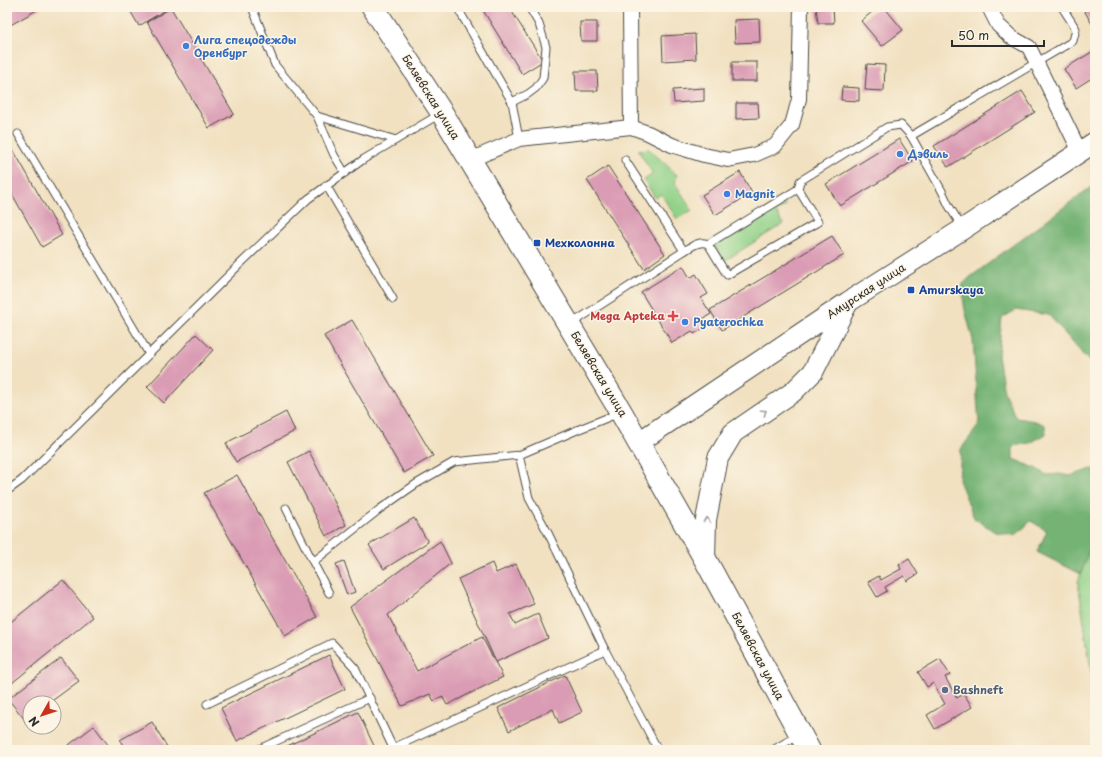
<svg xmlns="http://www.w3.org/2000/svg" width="1102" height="757" viewBox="0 0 1102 757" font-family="'Playpen Sans',sans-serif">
  <rect width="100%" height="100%" fill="#fcf5e5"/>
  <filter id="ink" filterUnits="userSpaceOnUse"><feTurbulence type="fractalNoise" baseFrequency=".025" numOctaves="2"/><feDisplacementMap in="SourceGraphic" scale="8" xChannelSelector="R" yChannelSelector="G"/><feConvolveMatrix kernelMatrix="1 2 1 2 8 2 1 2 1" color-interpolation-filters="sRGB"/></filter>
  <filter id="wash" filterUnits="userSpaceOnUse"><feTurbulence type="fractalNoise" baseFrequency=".012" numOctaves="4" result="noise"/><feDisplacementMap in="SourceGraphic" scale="16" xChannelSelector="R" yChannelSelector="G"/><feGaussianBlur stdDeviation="0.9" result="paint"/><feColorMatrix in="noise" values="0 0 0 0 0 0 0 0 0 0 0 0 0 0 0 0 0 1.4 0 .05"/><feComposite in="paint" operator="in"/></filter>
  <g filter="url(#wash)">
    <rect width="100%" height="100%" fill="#f1e1c1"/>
    <g fill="#91d188" stroke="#5e7e5a">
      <polygon points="649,149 677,175 675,183 692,210 677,219 661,194 655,198 644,180 653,174 638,150"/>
      <polygon points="783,202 786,206 776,212 783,224 724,261 714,245"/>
      <polygon points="1095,539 1095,698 1078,582 1091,544"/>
    </g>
    <polygon fill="#74b374" stroke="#506f50" points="1095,184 1095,365 1085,357 1049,315 1016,310 1002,318 998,356 1004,392 1016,418 1035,421 1045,425 1046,434 1030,443 1013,446 1013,459 1035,468 1047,475 1059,474 1070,476 1095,468 1095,539 1091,544 1081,574 1037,552 1047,531 1031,521 1016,535 995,532 974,518 959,480 961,449 979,425 973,340 965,310 961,286 969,278 1072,201"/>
    <g id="blocks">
      <g fill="#da9bb4">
        <polygon points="7,7 42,7 7,27"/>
        <polygon points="128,7 170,7 139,26"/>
        <polygon points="481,7 509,7 543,61 522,74"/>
        <polygon points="816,7 833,7 834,23 818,23"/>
        <polygon points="878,7 884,7 903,30 882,46 861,21"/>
        <polygon points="1082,7 1095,7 1095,29"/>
        <polygon points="171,8 234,114 209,128 147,22"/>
        <polygon points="759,19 760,42 735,43 734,20"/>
        <polygon points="580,22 597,22 597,41 581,41"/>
        <polygon points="695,34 696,59 663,61 662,36"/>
        <polygon points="1095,50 1095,76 1076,88 1064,69"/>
        <rect x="732" y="62" width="25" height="19"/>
        <polygon points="867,64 885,65 884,91 865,90"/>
        <polygon points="575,71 597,71 598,91 576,91"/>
        <polygon points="842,87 859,88 859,101 841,100"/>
        <polygon points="704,88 704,101 674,103 673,90"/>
        <polygon points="1022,91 1035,112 948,167 934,146"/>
        <polygon points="736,103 758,103 759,118 736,119"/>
        <polygon points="7,139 62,235 42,247 7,185"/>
        <polygon points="899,139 913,161 840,206 826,184"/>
        <polygon points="608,166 665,254 644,269 587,180"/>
        <polygon points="740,172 752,193 715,215 702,195"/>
        <polygon points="832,236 844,255 722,330 710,310"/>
        <polygon points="683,266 690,278 696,274 708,294 701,298 711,314 701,320 705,327 694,334 692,331 672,343 641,292"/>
        <polygon points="352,320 433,456 404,473 324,336"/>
        <polygon points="196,334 213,350 164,403 147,387"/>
        <polygon points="286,412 295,431 236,462 226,443"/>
        <polygon points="309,451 346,525 326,536 288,462"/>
        <polygon points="237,475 317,617 285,636 204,493"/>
        <polygon points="414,518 428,542 384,569 369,545"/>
        <polygon points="440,541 451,563 388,615 417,671 482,637 503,677 447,705 442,696 434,701 430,694 402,706 350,607"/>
        <polygon points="909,559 918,574 907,581 904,576 885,587 887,591 877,597 868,582 879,576 881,580 901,569 899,565"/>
        <polygon points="344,561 355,592 347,595 336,564"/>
        <polygon points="492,563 496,573 516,564 534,604 510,614 515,625 538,614 548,638 496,662 458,579"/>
        <polygon points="63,580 93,617 7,687 7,625"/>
        <polygon points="329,655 345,689 237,741 221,708"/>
        <polygon points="61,658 79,681 49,703 30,703 30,718 26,721 8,699"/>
        <polygon points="940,659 950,675 945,677 957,698 964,694 972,707 935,729 927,715 945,704 933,683 927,687 918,672"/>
        <polygon points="565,675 582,712 559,723 553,709 509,731 498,708"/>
        <polygon points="358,712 376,750 279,750"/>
        <polygon points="152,722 169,750 125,750 120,740"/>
        <polygon points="94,726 112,750 62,750"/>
      </g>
    </g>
  </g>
  <g filter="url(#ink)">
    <use href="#blocks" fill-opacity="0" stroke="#494642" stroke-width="1"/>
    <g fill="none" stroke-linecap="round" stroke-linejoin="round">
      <defs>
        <g id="lane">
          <polyline points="252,7 275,65 317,116 396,140 440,114"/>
          <polyline points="457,7 512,102 519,139"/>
          <polyline points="512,102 528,94 536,88 543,78 546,47 539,24 529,7"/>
          <polyline points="317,116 334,155 345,173"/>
          <polyline points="18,134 149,354"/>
          <polyline points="911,136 1073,41 1076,29 1062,7"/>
          <polyline points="326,185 393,299"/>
          <polyline points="708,244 798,189"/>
          <path d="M684,251C691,247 700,240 708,244L727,275L818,222L798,189L800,181L887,127L901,125L911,136L942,191L949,206L962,227"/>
          <polyline points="571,324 684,251 625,160"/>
          <polyline points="519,455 529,498 548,533 605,650 658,750"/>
          <polyline points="7,491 22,480 239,265 308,199 364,159 396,140"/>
          <polyline points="286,508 313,562 380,509 416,484 454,462 519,455 577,430 619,413"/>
          <polyline points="313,562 329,593"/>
          <polyline points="207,704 332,643 355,668 393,748 605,650"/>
          <polyline points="257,750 370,698"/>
          <polyline points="773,750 798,735"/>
        </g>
        <g id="street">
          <polyline points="630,7 631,127"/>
          <polyline points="989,7 998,25 1011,37 1029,47 1080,152"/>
          <polyline points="470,160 519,139 631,127 648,133 672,145 704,155 728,160 754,155 775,146 792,125 799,99 801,7"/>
        </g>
        <g id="secondary">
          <polyline points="639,442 848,302 963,229 1095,142"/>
          <polyline points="705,559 706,520 718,458 733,433 793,392 813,372 847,304"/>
        </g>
        <polyline id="primary" points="373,7 442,113 621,412 705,559 809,750"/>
      </defs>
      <use href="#lane" stroke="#494642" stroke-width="9"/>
      <use href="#street" stroke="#494642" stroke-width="16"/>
      <use href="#secondary" stroke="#494642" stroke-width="22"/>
      <use href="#primary" stroke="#494642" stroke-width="24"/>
      <use href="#lane" stroke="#fff" stroke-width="7"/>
      <use href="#street" stroke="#fff" stroke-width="14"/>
      <use href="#secondary" stroke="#fff" stroke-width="20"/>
      <use href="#primary" stroke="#fff" stroke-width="22"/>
    </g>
    <defs><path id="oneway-chevron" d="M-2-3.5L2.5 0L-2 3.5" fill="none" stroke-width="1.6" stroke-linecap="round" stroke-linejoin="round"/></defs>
    <g stroke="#a0a0a0">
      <use href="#oneway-chevron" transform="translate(764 412) rotate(-34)"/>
      <use href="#oneway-chevron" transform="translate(707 520) rotate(-84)"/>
    </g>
  </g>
  <g fill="#3f7fe0" stroke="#fcf5e5" stroke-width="1.5">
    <circle cx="186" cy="46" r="4"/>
    <circle cx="900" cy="154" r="4"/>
    <circle cx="727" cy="194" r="4"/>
    <circle cx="685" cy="322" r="4"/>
  </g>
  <g fill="#1a4fb4" stroke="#fcf5e5" stroke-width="1.5">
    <rect x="533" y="239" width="8" height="8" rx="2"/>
    <rect x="907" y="286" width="8" height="8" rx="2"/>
  </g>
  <path fill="#e0444e" stroke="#fcf5e5" stroke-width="1.5" d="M671 310h4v4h4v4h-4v4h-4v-4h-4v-4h4z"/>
  <circle fill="#5c6f8a" stroke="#fcf5e5" stroke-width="1.5" cx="945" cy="690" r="4"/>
  <g text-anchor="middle" stroke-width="3" stroke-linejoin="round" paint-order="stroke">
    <g font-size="11" font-weight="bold" fill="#366cbe" stroke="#fcf5e5" text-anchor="start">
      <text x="194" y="44">Лига спецодежды<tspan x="194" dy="13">Оренбург</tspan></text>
      <text x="908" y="158">Дэвиль</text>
      <text x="735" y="198">Magnit</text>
      <text x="693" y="326">Pyaterochka</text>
    </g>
    <g font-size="11" fill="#2b2b2b" stroke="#fcf5e5">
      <text transform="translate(431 97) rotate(58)" y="4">Беляевская улица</text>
      <text transform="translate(866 291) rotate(-33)" y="4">Амурская улица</text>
      <text transform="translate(599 374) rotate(59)" y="4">Беляевская улица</text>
      <text transform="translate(758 656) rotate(62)" y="4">Беляевская улица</text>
    </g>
    <g font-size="11" font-weight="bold" fill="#164399" stroke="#fcf5e5" text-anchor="start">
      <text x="545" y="247">Мехколонна</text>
      <text x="919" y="294">Amurskaya</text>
    </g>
    <g font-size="11" font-weight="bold" fill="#be3a42" stroke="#fcf5e5" text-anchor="end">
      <text x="665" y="320">Mega Apteka</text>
    </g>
    <g font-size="11" font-weight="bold" fill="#4e5e75" stroke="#fcf5e5" text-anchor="start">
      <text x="953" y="694">Bashneft</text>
    </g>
  </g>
  <rect width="1102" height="757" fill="none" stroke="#fcf5e5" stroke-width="24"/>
  <g transform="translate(42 715) rotate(231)"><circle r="19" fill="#fcf5e5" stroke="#a8a49b"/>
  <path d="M0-3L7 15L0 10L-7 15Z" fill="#c8321e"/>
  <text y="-6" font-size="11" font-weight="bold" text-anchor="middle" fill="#2b2b2b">N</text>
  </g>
  <path d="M952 40v6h92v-6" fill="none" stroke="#2b2b2b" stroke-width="2"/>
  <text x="958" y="40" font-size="12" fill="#2b2b2b" stroke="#fcf5e5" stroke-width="3" paint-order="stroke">50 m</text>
</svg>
